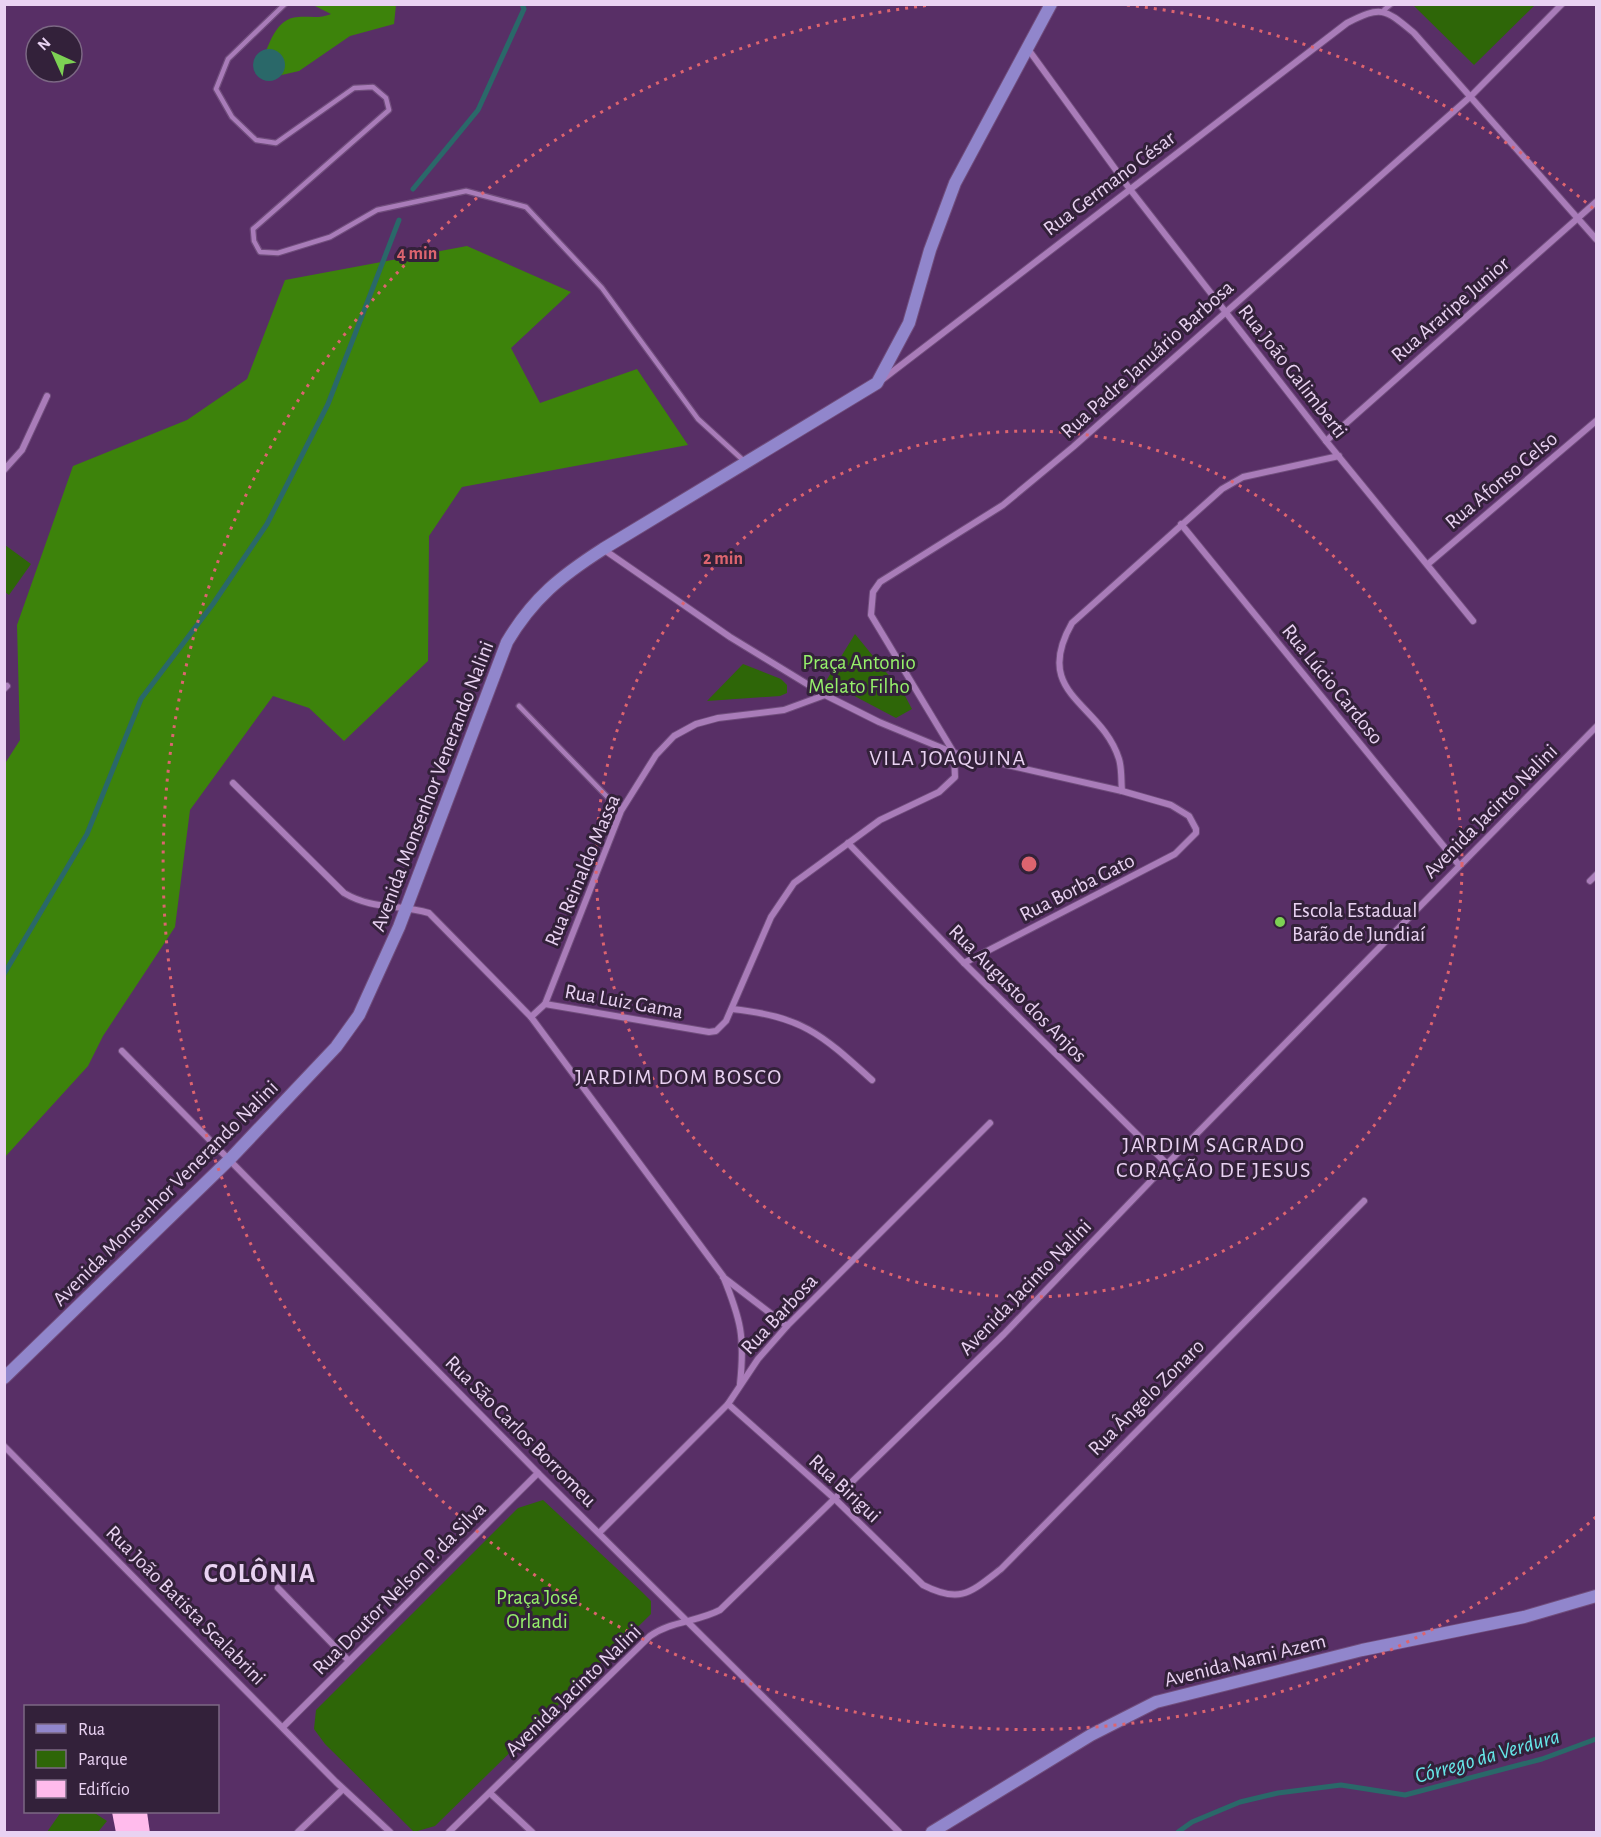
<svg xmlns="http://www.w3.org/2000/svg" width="1601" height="1837" viewBox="0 0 1601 1837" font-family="'Alegreya Sans',sans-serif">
  <rect width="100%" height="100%" fill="#582f66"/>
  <g fill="#2e6608">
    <polygon points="1415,4 1535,4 1535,5 1474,65 1413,5"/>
    <polygon points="5,545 31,564 9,595 5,592"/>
    <polygon points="855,634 904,694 912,709 896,718 826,681"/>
    <polygon points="743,664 781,679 787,685 787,693 780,696 707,701"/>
    <polygon points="543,1500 642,1592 651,1601 651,1614 435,1826 414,1832 325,1744 314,1729 316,1710 518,1508"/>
    <polygon points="61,1812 93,1812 107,1821 98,1832 47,1832"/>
  </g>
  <g fill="#3d830b">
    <path d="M313,5H396L394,24L350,36L299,71L273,77L261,63C269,46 275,18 298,17C310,16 319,19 331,14Z"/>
    <polygon points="467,246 571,292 511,348 540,403 637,369 688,445 462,487 429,536 428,661 344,741 309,708 273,696 190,810 175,927 103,1036 88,1066 5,1157 4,765 20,740 17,625 73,466 187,420 247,379 285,280"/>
  </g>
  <circle fill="#2a6869" cx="269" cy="65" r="16"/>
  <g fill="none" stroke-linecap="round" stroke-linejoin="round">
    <g stroke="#2a6869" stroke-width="5">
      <polyline points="413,189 478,110 524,9 522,4"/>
      <polyline points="4,974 87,834 141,699 213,604 267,524 328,404 399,220"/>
      <polyline points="1178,1832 1192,1822 1240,1802 1278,1793 1341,1785 1405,1795 1542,1759 1596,1739"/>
    </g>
  </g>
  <polygon fill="#ffbbec" points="112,1812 147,1812 150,1833 116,1833"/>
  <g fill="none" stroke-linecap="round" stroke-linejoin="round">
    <defs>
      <g id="lane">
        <polyline points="285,4 228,59 216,89 232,117 256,140 276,143 354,88 373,87 386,98 389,110 253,229 254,241 260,252 278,253 330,237 377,210 466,191 526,207 602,288 698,419 744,461"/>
        <polyline points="1384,10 1391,4"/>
        <polyline points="519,706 621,811"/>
      </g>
      <g id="street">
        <polyline points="1028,49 1129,188 1326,441 1473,621"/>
        <path d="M883,379L1347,23C1382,5 1385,9 1414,33L1596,239"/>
        <polyline points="1326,441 1596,202"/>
        <polyline points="4,470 22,450 47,396"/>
        <polyline points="1181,524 1459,865"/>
        <polyline points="603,549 730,637 825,695 879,722 954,753 1122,791 1171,805 1189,816 1196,829 1196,833 1175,854 964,963"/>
        <polyline points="1428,564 1596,421"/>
        <polyline points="4,689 7,686"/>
        <path d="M233,783L344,893C373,910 398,904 429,913L531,1017L723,1276C741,1320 745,1337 740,1384"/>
        <path d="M1122,791C1121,781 1122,769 1119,759C1101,702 1031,695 1072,623L1222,489L1243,477L1339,456"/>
        <polyline points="848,843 964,963 1167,1164"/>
        <polyline points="1590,881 1596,875"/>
        <polyline points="545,1004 621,811 656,755 674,736 696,724 718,718 784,710 825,695"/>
        <path d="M732,1009C803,1017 820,1033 872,1080"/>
        <polyline points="531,1017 545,1004 709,1032 716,1031 726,1021 771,917 794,883 880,820 939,792 955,777 954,753 871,615 873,592 880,582 1003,505 1073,447 1470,97 1562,4"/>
        <polyline points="122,1051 538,1473 899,1832"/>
        <polyline points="723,1277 787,1326"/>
        <path d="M728,1404L836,1500L923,1585C960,1604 970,1593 1001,1569L1364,1201"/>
        <polyline points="4,1446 336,1782 390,1832"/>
        <polyline points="599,1533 728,1404 758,1359 787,1326 990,1123"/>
        <polyline points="278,1588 349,1661"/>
        <polyline points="283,1727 538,1473"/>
        <polyline points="490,1793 532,1832"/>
        <polyline points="298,1832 343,1789"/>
        <path d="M449,1832L650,1636C671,1621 697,1622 720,1610L1004,1334L1167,1164L1596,727"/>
      </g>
      <g id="secondary">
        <path d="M4,1378L230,1159L336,1047L359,1015L399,927L507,642C533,598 561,576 603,549L877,383L909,323L930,250L955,183L1051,4"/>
        <polyline points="932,1832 1091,1735 1156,1702 1362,1650 1524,1617 1596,1596"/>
      </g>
    </defs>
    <use href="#lane" stroke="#704d7c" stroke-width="7"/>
    <use href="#street" stroke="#704d7c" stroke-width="8"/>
    <use href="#secondary" stroke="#704d7c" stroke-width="14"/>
    <use href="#lane" stroke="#a97cb9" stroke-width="4.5"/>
    <use href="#street" stroke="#a97cb9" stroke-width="6"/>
    <use href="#secondary" stroke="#9186cc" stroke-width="12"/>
  </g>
  <g fill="none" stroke="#dd646f" stroke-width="3" stroke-dasharray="3 6">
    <circle cx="1029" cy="864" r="433"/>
    <path d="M1596 1517A865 865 0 1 1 931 5M1127 5A865 865 0 0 1 1596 211"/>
  </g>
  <circle fill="#7dd154" stroke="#33213a" stroke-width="2" cx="1280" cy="922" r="6"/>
  <g text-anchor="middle" stroke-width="6" stroke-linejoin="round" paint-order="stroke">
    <g font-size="21" fill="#e9d2f2" stroke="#33213a">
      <text transform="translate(1109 183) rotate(-37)" y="7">Rua Germano César</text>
      <text transform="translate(1450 309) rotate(-41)" y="7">Rua Araripe Junior</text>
      <text transform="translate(1147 359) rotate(-42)" y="7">Rua Padre Januário Barbosa</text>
      <text transform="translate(1293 371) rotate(52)" y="7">Rua João Galimberti</text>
      <text transform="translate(1501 480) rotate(-40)" y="7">Rua Afonso Celso</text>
      <text transform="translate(1333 684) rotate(51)" y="7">Rua Lúcio Cardoso</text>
      <text transform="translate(432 786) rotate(-69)" y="7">Avenida Monsenhor Venerando Nalini</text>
      <text transform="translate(1490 811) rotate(-45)" y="7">Avenida Jacinto Nalini</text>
      <text transform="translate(582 870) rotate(-67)" y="7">Rua Reinaldo Massa</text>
      <text transform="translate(1077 887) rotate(-27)" y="7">Rua Borba Gato</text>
      <text transform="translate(1018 993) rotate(45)" y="7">Rua Augusto dos Anjos</text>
      <text transform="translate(624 1001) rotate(10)" y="7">Rua Luiz Gama</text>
      <text transform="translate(165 1193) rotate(-45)" y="7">Avenida Monsenhor Venerando Nalini</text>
      <text transform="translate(1025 1287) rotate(-46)" y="7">Avenida Jacinto Nalini</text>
      <text transform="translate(779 1314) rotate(-47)" y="7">Rua Barbosa</text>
      <text transform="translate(1146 1397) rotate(-45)" y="7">Rua Ângelo Zonaro</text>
      <text transform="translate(521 1431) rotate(45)" y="7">Rua São Carlos Borromeu</text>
      <text transform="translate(845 1488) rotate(43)" y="7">Rua Birigui</text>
      <text transform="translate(399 1588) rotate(-45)" y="7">Rua Doutor Nelson P. da Silva</text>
      <text transform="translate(186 1605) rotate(45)" y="7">Rua João Batista Scalabrini</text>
      <text transform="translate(1245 1660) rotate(-14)" y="7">Avenida Nami Azem</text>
      <text transform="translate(573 1690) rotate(-44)" y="7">Avenida Jacinto Nalini</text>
    </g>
    <g font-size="21" fill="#96f06b" stroke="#33213a">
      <text x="859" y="669">Praça Antonio<tspan x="859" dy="24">Melato Filho</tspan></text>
      <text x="537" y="1604">Praça José<tspan x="537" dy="24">Orlandi</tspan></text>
    </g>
    <g font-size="21" fill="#e9d2f2" stroke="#33213a" text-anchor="start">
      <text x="1292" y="917">Escola Estadual<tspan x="1292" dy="24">Barão de Jundiaí</tspan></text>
    </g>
    <g font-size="22" letter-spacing="1.5" fill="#e9d2f2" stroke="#33213a">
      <text x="948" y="765">VILA JOAQUINA</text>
      <text x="679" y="1084">JARDIM DOM BOSCO</text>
      <text x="1214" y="1152">JARDIM SAGRADO<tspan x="1214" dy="25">CORAÇÃO DE JESUS</tspan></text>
    </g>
    <g font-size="22" font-style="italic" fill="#66e7e9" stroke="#33213a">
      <text transform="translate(1487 1755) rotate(-16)" y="8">Córrego da Verdura</text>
    </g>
    <g font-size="27" font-weight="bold" letter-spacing="1.5" fill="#e9d2f2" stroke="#33213a">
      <text x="260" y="1582">COLÔNIA</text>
    </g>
  </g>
  <circle cx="1029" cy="864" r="9" fill="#dd646f" stroke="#33213a" stroke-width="3"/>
  <g font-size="18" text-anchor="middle" font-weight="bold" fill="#dd646f" stroke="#33213a" stroke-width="6" stroke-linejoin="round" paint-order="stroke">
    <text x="417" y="259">4 min</text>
    <text x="723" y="564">2 min</text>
  </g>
  <rect width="1601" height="1837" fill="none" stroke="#e9d2f2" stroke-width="12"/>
  <rect x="24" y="1705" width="195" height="108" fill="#33213a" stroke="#7c6884" stroke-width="1.5"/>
  <rect x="36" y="1724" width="30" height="9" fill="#9186cc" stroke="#7c6884" stroke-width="1.5"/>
  <text x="78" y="1735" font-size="18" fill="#e9d2f2">Rua</text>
  <rect x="36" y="1750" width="30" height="18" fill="#2e6608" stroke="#7c6884" stroke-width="1.5"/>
  <text x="78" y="1765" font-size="18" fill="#e9d2f2">Parque</text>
  <rect x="36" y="1780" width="30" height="18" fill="#ffbbec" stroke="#7c6884" stroke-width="1.5"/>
  <text x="78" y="1795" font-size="18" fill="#e9d2f2">Edifício</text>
  <g transform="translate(54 54) rotate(315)"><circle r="28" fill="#33213a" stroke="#7c6884" stroke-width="1.5"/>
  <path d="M0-4.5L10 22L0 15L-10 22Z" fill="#7dd154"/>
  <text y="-9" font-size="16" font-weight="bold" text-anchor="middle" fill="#e9d2f2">N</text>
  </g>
</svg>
